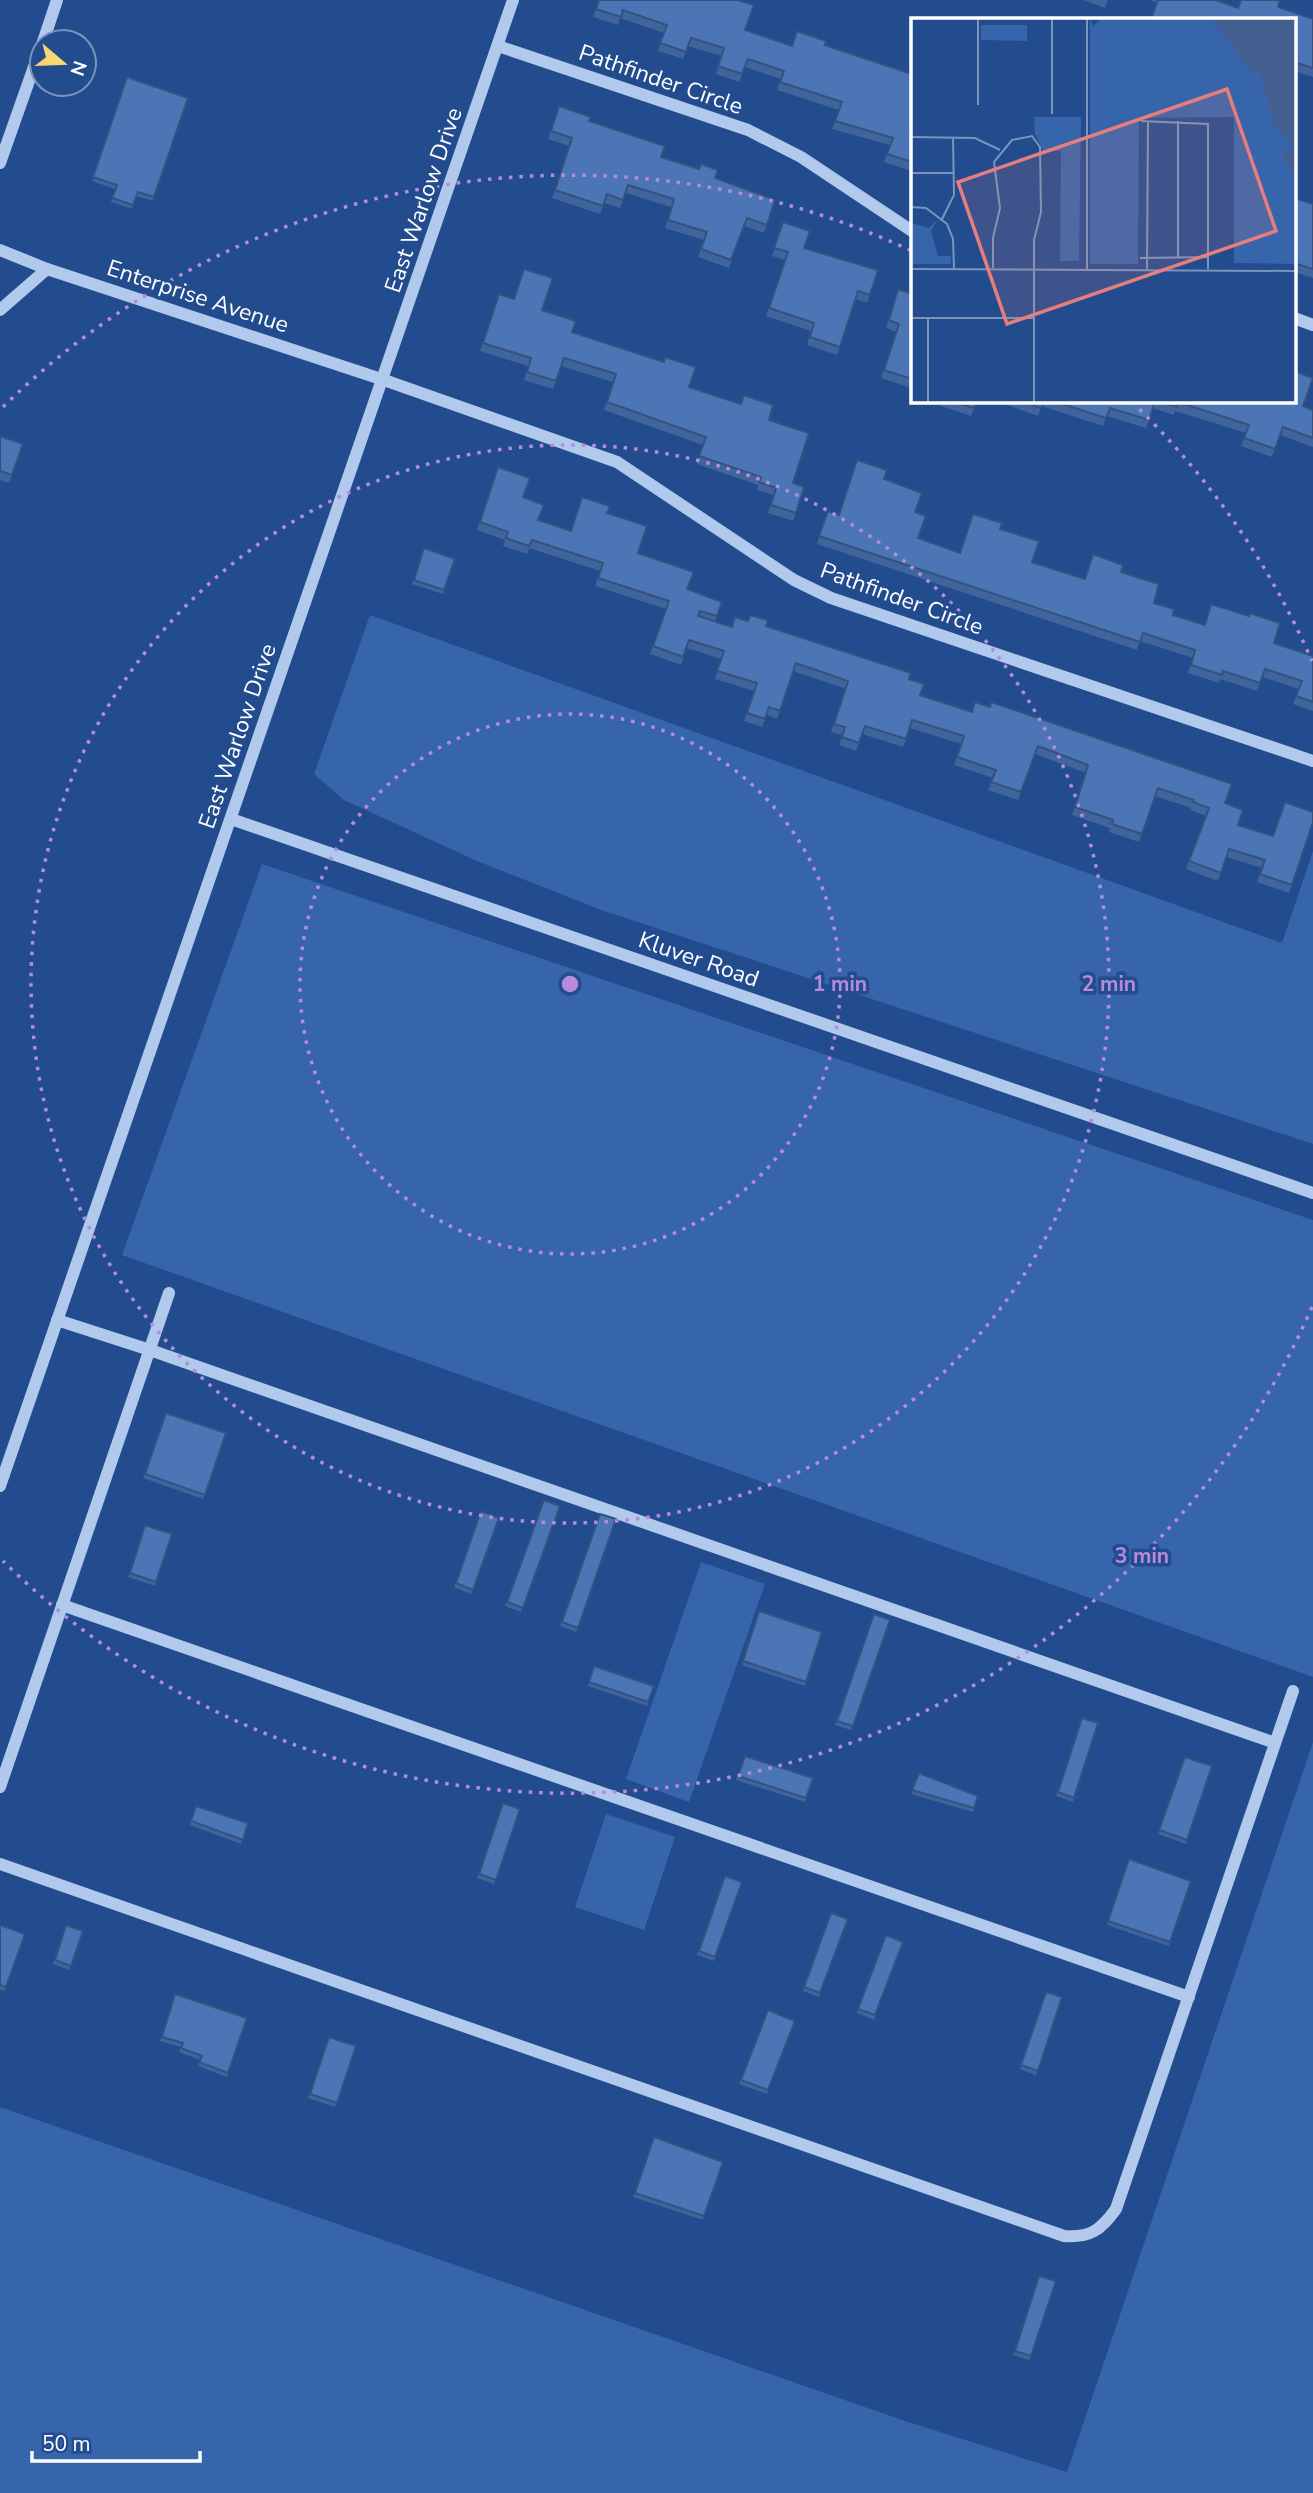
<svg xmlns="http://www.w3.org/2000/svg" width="1313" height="2493" viewBox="0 0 1313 2493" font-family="'Nunito Sans',sans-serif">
  <rect width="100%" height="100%" fill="#224c8e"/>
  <g fill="#3665ab">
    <polygon points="370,615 1282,943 1313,851 1313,1144 604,911 477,861 344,800 314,774"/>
    <polygon points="262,864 1313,1220 1313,1677 122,1255"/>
    <polygon points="701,1562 765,1584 689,1802 626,1779"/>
    <polygon points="1313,1742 1313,2493 0,2493 0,2107 908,2422 1067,2472"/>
    <polygon points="606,1814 675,1837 644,1930 575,1907"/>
  </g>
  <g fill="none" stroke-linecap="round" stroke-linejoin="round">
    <g stroke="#b1c9ec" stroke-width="12">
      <polyline points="43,42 57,0"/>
      <polyline points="498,46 748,130 801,157 912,231"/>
      <polyline points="0,163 42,44"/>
      <polyline points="0,250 47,269 384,380 617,462 794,580 831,598 1313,761"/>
      <polyline points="0,310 47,269"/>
      <polyline points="1294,318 1313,325"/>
      <polyline points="231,819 1313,1193"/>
      <polyline points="57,1320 150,1350 1275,1743"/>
      <polyline points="0,1486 513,0"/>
      <polyline points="62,1605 1189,1997"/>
      <polyline points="0,1787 169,1293"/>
      <path d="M0,1864L1064,2236C1090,2238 1101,2230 1116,2209L1293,1691"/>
    </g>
  </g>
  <g fill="#40659c">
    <polygon points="599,0 745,30 792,46 825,45 910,132 912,133 912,166 911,171 884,162 890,145 832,129 839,110 777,90 781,79 745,67 739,82 716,74 721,56 688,46 683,59 658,51 664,33 620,18 618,25 593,17"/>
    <polygon points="1083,0 1108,0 1105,8"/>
    <polygon points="1150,0 1216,0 1238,8 1278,7 1313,19 1313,77 1294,71 1294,19 1157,3"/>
    <polygon points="127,77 154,197 153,201 136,196 132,209 111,202 115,189 92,181"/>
    <polygon points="559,106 661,157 715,178 775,200 764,233 744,226 729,268 698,257 704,240 665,228 671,207 626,193 620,208 604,203 600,214 552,198 569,146 548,139"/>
    <polygon points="1294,198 1313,204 1313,278 1294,272"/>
    <polygon points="783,222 804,248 878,270 867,303 856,299 837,355 807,345 811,331 766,316 785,260 772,256"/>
    <polygon points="499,294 542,310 572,332 689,387 769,420 793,483 804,487 793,521 768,513 773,495 757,490 758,485 697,464 703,445 604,410 613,382 561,366 553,389 524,380 528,366 480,351"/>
    <polygon points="912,294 912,386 911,388 881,378 896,332 886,328 895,297"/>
    <polygon points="943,401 977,401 971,416 941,406"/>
    <polygon points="996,401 1294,401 1303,406 1313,410 1313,447 1280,435 1272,457 1241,446 1246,433 1175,411 1174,415 1153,408 1146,428 1107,416 1103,426 1042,406 1038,416"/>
    <polygon points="0,436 23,444 9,483 0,480"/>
    <polygon points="498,467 523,497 538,520 571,531 607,513 638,553 687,589 722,602 715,622 732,627 766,626 909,679 920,695 1225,803 1238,825 1273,836 1313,822 1289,893 1257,882 1262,868 1226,857 1218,881 1186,869 1206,816 1190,810 1191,808 1155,796 1139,842 1109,832 1110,828 1072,815 1086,773 1035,754 1018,800 988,790 993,778 954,765 961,744 910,728 903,747 862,734 856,751 839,745 842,735 831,732 846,689 793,671 777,719 767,715 762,727 744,721 754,691 715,679 721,659 687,648 681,665 650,654 666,609 595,586 600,571 529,548 527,554 503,546 505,540 477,530"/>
    <polygon points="884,479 915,512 918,538 960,553 1000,529 1032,562 1084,579 1121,572 1154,603 1173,615 1204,625 1274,643 1313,656 1313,711 1293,704 1299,689 1262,677 1257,691 1220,679 1219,683 1188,673 1193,658 1140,641 1137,650 817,544 828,511 839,515"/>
    <polygon points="424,548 455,559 443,594 412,584"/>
    <polygon points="166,1413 226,1433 203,1499 143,1478"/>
    <polygon points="544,1500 560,1506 521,1612 505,1606"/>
    <polygon points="481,1511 499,1518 471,1594 454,1587"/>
    <polygon points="600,1514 616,1519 576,1632 560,1626"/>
    <polygon points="145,1525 172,1534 155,1586 128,1577"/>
    <polygon points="759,1611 822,1632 805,1686 742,1665"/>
    <polygon points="874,1614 890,1620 851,1730 835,1725"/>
    <polygon points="594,1666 654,1686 647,1706 588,1686"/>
    <polygon points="1082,1718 1098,1723 1073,1802 1056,1796"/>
    <polygon points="745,1756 813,1778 805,1802 736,1780"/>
    <polygon points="1185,1757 1212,1766 1186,1844 1158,1834"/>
    <polygon points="919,1773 978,1796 973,1812 911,1794"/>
    <polygon points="503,1803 520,1809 494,1884 477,1878"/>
    <polygon points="196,1806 248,1823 241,1844 190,1825"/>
    <polygon points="1129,1859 1191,1881 1169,1946 1107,1925"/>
    <polygon points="725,1876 742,1882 714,1961 697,1955"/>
    <polygon points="831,1913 848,1919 819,1997 803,1991"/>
    <polygon points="0,1925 25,1934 5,1991 0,1990"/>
    <polygon points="66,1925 83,1931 69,1970 53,1964"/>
    <polygon points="886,1935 903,1942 874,2020 857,2013"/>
    <polygon points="1046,1992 1062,1997 1036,2075 1020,2069"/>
    <polygon points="175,1994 247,2018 227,2077 198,2066 200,2060 179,2052 181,2047 160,2041"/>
    <polygon points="768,2010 795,2021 767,2094 739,2084"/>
    <polygon points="329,2037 356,2046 335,2107 308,2098"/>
    <polygon points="654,2137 704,2216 703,2220 633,2197"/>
    <polygon points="1039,2276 1031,2356 1029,2360 1013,2355"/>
  </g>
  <g fill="#4b75b5" stroke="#34527f" stroke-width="2">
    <polygon points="599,0 738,0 754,5 745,30 792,46 797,31 826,41 825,45 912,74 912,125 910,132 912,133 912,162 887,154 893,138 835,121 842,102 780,82 784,71 748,59 742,74 718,66 724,48 691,38 686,52 660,43 667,25 623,10 621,17 596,9"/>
    <polygon points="1158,0 1216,0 1238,8 1241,0 1276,0 1280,1 1278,7 1313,19 1313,68 1294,62 1294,19 1151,19"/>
    <polygon points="127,77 188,98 154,197 138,192 133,205 112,198 117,185 93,177"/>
    <polygon points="559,106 591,117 589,121 665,146 661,157 699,169 701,164 718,170 715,178 775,200 767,225 747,218 731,260 701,249 707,232 668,220 674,199 628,185 623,200 607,194 603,206 555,190 572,138 551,131"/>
    <polygon points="1294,198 1313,204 1313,269 1294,263"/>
    <polygon points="783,222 810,231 804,248 878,270 870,295 858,291 840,347 810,337 814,323 769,308 788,252 774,248"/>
    <polygon points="524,269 553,278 542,310 576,321 572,332 664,362 665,357 696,367 689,387 741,404 744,395 773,405 769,420 809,433 793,483 804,487 796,513 771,505 776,488 759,482 761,477 699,456 706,437 607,402 616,374 564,358 556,381 527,372 531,358 483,343 499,294 514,299"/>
    <polygon points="898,289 912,294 912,379 884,370 899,324 889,320"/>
    <polygon points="1294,371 1313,378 1303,406 1313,410 1313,438 1283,427 1275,449 1244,438 1249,425 1178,402 1177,407 1158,401 1294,401"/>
    <polygon points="952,401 977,401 974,408"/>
    <polygon points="1022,401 1044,401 1041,408"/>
    <polygon points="1053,401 1155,401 1149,420 1110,408 1106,418"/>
    <polygon points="0,436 23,444 12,475 0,471"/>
    <polygon points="857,460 887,470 884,479 922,493 915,512 926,516 918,538 960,553 973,514 1002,523 1000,529 1039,541 1032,562 1085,579 1093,554 1123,565 1121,572 1159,584 1154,603 1174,609 1173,615 1205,625 1211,604 1249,616 1250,613 1280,623 1274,643 1313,656 1313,702 1296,696 1302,681 1265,669 1260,683 1223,671 1222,675 1191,665 1195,650 1143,633 1140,642 819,536 828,511 839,515"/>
    <polygon points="498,467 530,478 523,497 544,505 538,520 571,531 582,497 610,506 607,513 647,526 638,553 694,572 687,589 722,602 717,616 700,611 698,616 732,627 735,617 748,621 750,615 768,620 766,626 911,673 909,679 924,684 920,695 972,712 975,702 990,707 991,702 1232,784 1225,803 1243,810 1238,825 1273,836 1285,802 1313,812 1313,822 1292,885 1260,874 1265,860 1229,849 1221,873 1189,861 1209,808 1193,802 1194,800 1158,788 1142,834 1112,824 1113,820 1075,807 1088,765 1038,746 1021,792 991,782 996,770 957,757 964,736 912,720 906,739 865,726 859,743 842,737 845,727 834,724 848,681 796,663 780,711 769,707 765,719 747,713 757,683 717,671 724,651 689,640 683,657 653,646 669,601 598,578 603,563 532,540 529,546 506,538 508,532 480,522"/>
    <polygon points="424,548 455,559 444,590 414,580"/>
    <polygon points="166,1413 226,1433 205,1495 145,1474"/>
    <polygon points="544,1500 560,1506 523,1608 507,1602"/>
    <polygon points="481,1511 499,1518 473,1590 456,1583"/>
    <polygon points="600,1514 616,1519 578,1628 562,1622"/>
    <polygon points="145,1525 172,1534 156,1582 130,1573"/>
    <polygon points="759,1611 822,1632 806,1682 743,1661"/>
    <polygon points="874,1614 890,1620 853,1726 837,1721"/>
    <polygon points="594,1666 654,1686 648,1702 589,1682"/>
    <polygon points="1082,1718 1098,1723 1074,1798 1058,1792"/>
    <polygon points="745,1756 813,1778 806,1798 738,1776"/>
    <polygon points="1185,1757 1212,1766 1187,1840 1159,1830"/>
    <polygon points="919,1773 978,1796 974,1808 912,1790"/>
    <polygon points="503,1803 520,1809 496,1880 479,1874"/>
    <polygon points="196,1806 248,1823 243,1840 191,1821"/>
    <polygon points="1129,1859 1191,1881 1170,1942 1108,1921"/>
    <polygon points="725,1876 742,1882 715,1957 699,1951"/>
    <polygon points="831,1913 848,1919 820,1993 804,1987"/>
    <polygon points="0,1925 25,1934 6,1987 0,1985"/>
    <polygon points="66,1925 83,1931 71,1966 55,1960"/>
    <polygon points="886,1935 903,1942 875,2015 858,2009"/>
    <polygon points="1046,1992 1062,1997 1038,2071 1021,2065"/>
    <polygon points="175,1994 247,2018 228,2073 199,2062 202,2056 181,2048 183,2043 162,2037"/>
    <polygon points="768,2010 795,2021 768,2090 741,2080"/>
    <polygon points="329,2037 356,2046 337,2103 310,2094"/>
    <polygon points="654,2137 723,2162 704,2216 635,2193"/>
    <polygon points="1039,2276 1056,2281 1031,2356 1015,2351"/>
  </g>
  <g fill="none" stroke="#b68bdc" stroke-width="3.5" stroke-dasharray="3.5 7">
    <circle cx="570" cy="984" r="270"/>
    <circle cx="570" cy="984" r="539"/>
    <path d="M1312 1307A809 809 0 0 1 3 1561M3 407A809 809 0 0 1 912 251M1132 402A809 809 0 0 1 1312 661"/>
  </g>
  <g text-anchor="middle" stroke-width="7" stroke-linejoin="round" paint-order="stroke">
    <g font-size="23" fill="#fff" stroke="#224c8e">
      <text transform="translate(661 79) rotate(19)" y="8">Pathfinder Circle</text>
      <text transform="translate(423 200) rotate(-71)" y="8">East Warlow Drive</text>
      <text transform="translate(198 296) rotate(18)" y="8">Enterprise Avenue</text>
      <text transform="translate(902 598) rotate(20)" y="8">Pathfinder Circle</text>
      <text transform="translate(237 736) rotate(-71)" y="8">East Warlow Drive</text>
      <text transform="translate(699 959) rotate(19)" y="8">Kluver Road</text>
    </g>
  </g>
  <g transform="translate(911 18)">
    <rect width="385" height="385" fill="#224c8e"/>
    <path d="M179,0L182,8L189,1L199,0H300L334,43L348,53L365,103L380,125V132L374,133L385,159V246L323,245V99L228,100L227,246H179ZM70,7H116V23L70,22ZM123,99H170L168,243H149L150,133H132L124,116ZM27,201L20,213L27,238H40V246H0V205L18,210Z" fill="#3665ab"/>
    <path d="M300,0H385V159L372,140L374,133L380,132V125L364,108L348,53L339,51Z" fill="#436090"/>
    <path fill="none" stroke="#7a94bb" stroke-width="2" d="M67,0V87M141,96V0M230,103L297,106V251M0,119L64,120L89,132M0,155H43M0,189L15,190L36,206L42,221L43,251M31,201L43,177L42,119M229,240L297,239M267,240V103M82,250V220L89,190L83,144L101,122L121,118L129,129L130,194L123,222V385M0,251L385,253M176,251V0M236,251L237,103M0,300H123M17,300V385"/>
    <path fill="#e67e7e" fill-opacity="0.15" stroke="#e67e7e" stroke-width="3.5" d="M316,71L365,213L96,306L47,164Z"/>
    <rect width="385" height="385" fill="none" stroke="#fff" stroke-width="3.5"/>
  </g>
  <circle cx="570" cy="984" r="10" fill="#b68bdc" stroke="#224c8e" stroke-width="3.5"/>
  <g font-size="21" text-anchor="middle" font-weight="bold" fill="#b68bdc" stroke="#224c8e" stroke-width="7" stroke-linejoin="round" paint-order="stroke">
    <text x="840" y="991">1 min</text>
    <text x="1109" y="991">2 min</text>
    <text x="1142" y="1563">3 min</text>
  </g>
  <g transform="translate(63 63) rotate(109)"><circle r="33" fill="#224c8e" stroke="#7a94bb" stroke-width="2"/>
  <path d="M0-5L12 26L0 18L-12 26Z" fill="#f8d773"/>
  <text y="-10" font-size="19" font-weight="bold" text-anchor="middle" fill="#ffffff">N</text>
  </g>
  <path d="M32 2451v10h168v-10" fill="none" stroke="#ffffff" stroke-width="3.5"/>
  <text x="42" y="2451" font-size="21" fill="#ffffff" stroke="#224c8e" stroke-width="5" paint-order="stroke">50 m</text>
</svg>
